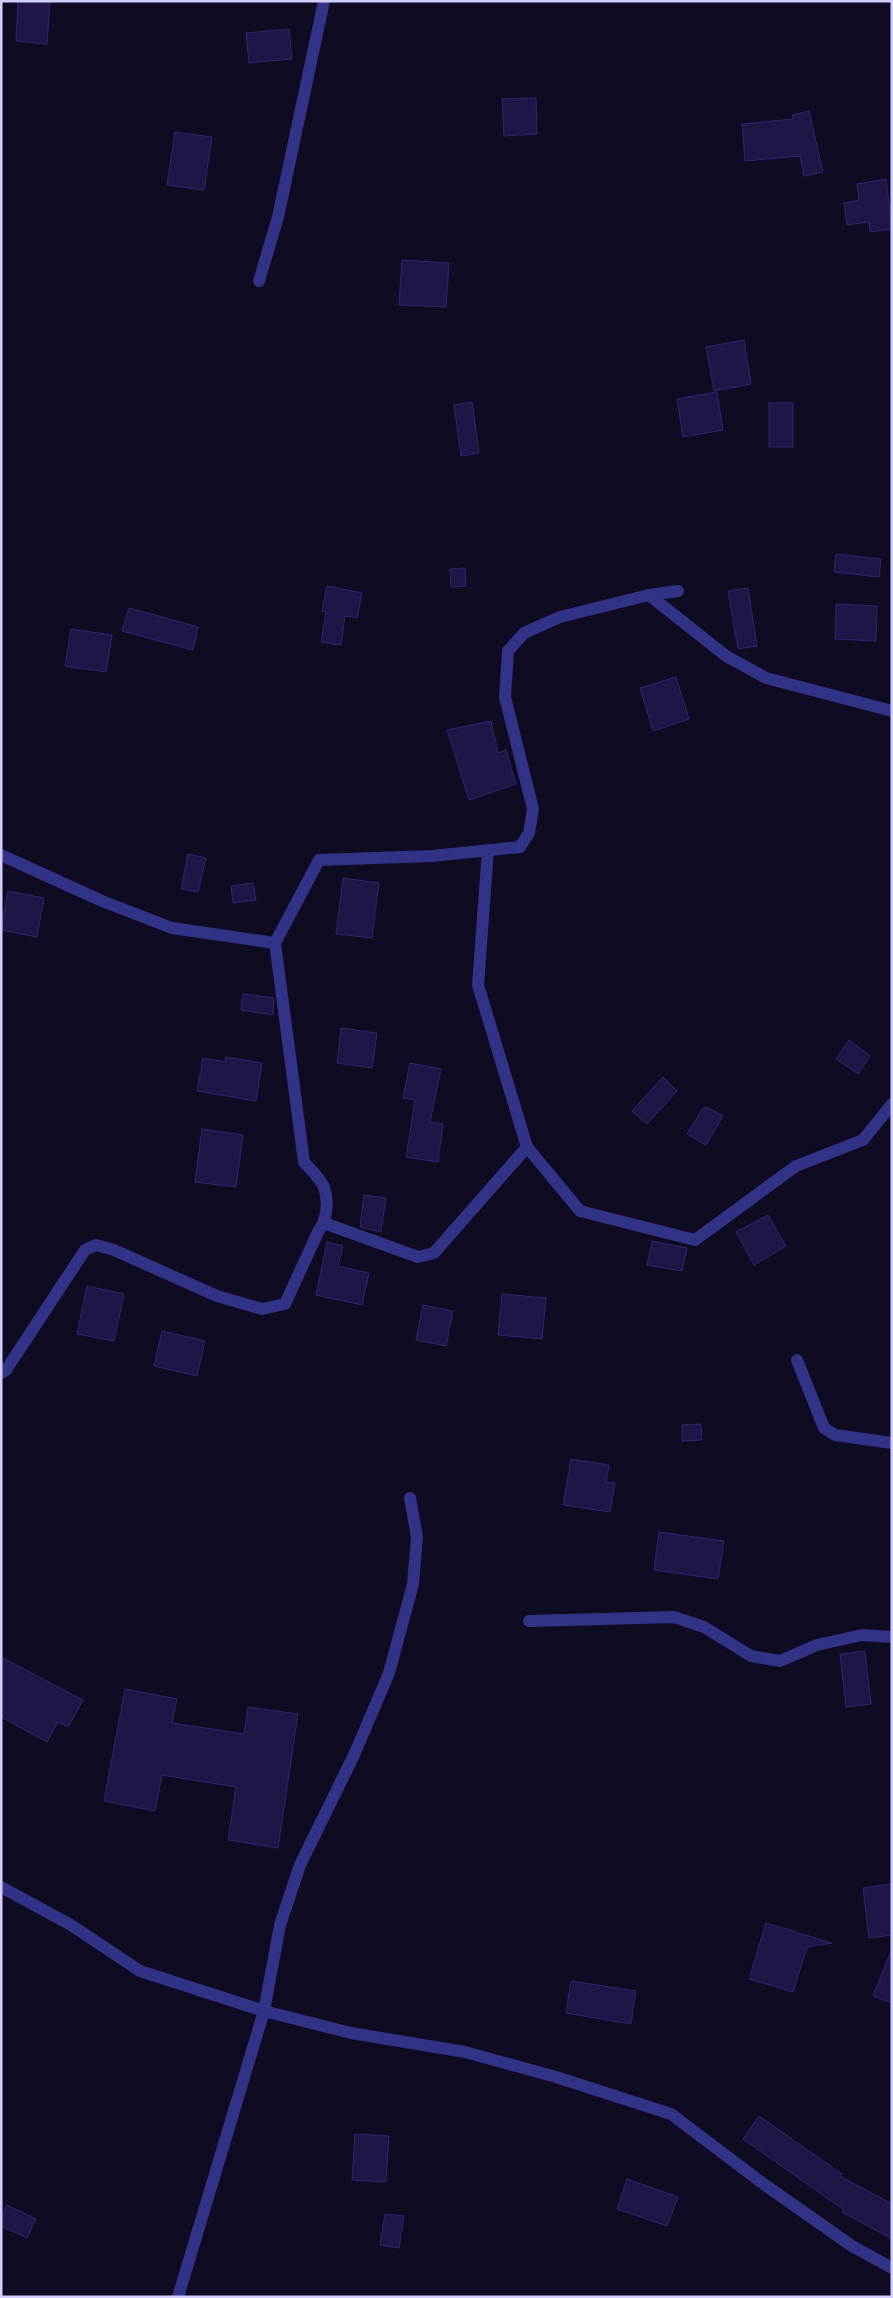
<svg xmlns="http://www.w3.org/2000/svg" width="893" height="2298" viewBox="0 0 893 2298" font-family="'PT Sans Narrow',sans-serif">
  <rect width="100%" height="100%" fill="#0f0b23"/>
  <g fill="#1e1646" stroke="#332574">
    <polygon points="18,1 50,1 47,44 16,41"/>
    <polygon points="289,29 292,59 249,63 246,33"/>
    <polygon points="536,98 537,134 504,136 502,99"/>
    <polygon points="809,111 823,172 804,176 800,156 745,161 742,124 793,119 792,115"/>
    <polygon points="175,132 212,137 204,190 167,185"/>
    <polygon points="886,179 892,229 870,232 869,222 847,225 844,203 859,200 857,184"/>
    <polygon points="402,260 449,263 446,307 399,305"/>
    <polygon points="744,340 751,384 714,391 706,347"/>
    <polygon points="717,392 723,430 683,437 677,399"/>
    <polygon points="472,402 479,453 461,456 454,405"/>
    <rect x="769" y="403" width="24" height="44"/>
    <polygon points="836,554 881,559 879,577 834,572"/>
    <polygon points="465,568 466,586 451,587 450,569"/>
    <polygon points="327,586 362,593 357,618 345,616 341,645 321,642 326,612 322,611"/>
    <polygon points="748,588 757,646 738,649 728,591"/>
    <polygon points="836,604 877,606 876,641 835,639"/>
    <polygon points="129,608 198,627 193,650 122,631"/>
    <polygon points="71,629 112,635 106,672 65,666"/>
    <polygon points="676,677 689,719 653,731 640,688"/>
    <polygon points="491,721 498,753 506,750 516,784 469,800 447,730"/>
    <polygon points="188,854 206,858 198,892 181,889"/>
    <polygon points="343,878 379,883 372,938 336,934"/>
    <polygon points="253,883 256,900 233,903 231,886"/>
    <polygon points="8,891 44,898 37,937 1,930"/>
    <polygon points="243,994 274,998 273,1015 241,1010"/>
    <polygon points="341,1028 377,1033 372,1068 337,1063"/>
    <polygon points="849,1040 870,1056 858,1074 836,1059"/>
    <polygon points="226,1057 262,1063 256,1101 197,1091 203,1058 225,1062"/>
    <polygon points="410,1063 441,1069 430,1122 443,1124 438,1162 406,1157 415,1100 403,1098"/>
    <polygon points="663,1077 677,1091 647,1124 632,1111"/>
    <polygon points="703,1108 709,1108 723,1116 706,1145 687,1134"/>
    <polygon points="202,1129 243,1135 236,1187 195,1182"/>
    <polygon points="364,1195 386,1198 381,1232 360,1227"/>
    <polygon points="768,1215 786,1246 754,1265 736,1232"/>
    <polygon points="652,1241 687,1248 682,1271 647,1265"/>
    <polygon points="327,1242 343,1246 338,1266 369,1273 362,1305 316,1295"/>
    <polygon points="87,1286 124,1294 114,1341 77,1334"/>
    <polygon points="502,1294 546,1298 542,1339 498,1335"/>
    <polygon points="423,1305 453,1311 446,1346 416,1340"/>
    <polygon points="162,1331 205,1341 197,1376 154,1366"/>
    <polygon points="701,1424 702,1440 682,1441 682,1425"/>
    <polygon points="571,1459 609,1465 606,1482 615,1483 610,1512 563,1505"/>
    <polygon points="659,1532 724,1541 718,1579 654,1570"/>
    <polygon points="865,1651 871,1704 846,1707 840,1654"/>
    <polygon points="1,1657 83,1700 68,1727 58,1722 47,1742 1,1717"/>
    <polygon points="125,1689 177,1699 172,1723 244,1734 248,1707 298,1714 278,1848 228,1840 236,1787 162,1775 155,1811 104,1801"/>
    <polygon points="892,1884 892,1935 869,1938 863,1888"/>
    <polygon points="766,1923 832,1943 807,1947 793,1992 749,1979"/>
    <polygon points="891,1951 892,1951 892,2003 873,1996"/>
    <polygon points="571,1981 636,1991 631,2024 566,2013"/>
    <polygon points="759,2116 842,2174 840,2176 892,2204 892,2239 842,2212 844,2210 743,2139"/>
    <polygon points="355,2134 389,2136 386,2182 352,2180"/>
    <polygon points="627,2179 678,2197 667,2226 617,2209"/>
    <polygon points="7,2205 36,2219 27,2238 1,2226 1,2217"/>
    <polygon points="385,2214 404,2216 399,2248 380,2245"/>
  </g>
  <g fill="none" stroke-linecap="round" stroke-linejoin="round">
    <g stroke="#323287" stroke-width="12">
      <polyline points="259,281 278,217 324,1"/>
      <polyline points="649,595 726,656 766,678 892,711"/>
      <polyline points="488,850 478,985 527,1147 580,1211 695,1240 796,1166 863,1140 892,1104"/>
      <polyline points="1,855 102,901 172,928 275,943"/>
      <polyline points="324,1223 418,1257 434,1253 527,1147"/>
      <polyline points="797,1360 824,1428 835,1435 892,1443"/>
      <path d="M1,1373L6,1370L85,1250L96,1245L114,1250L217,1296L262,1309L285,1304L318,1232C327,1219 329,1202 324,1187C320,1178 310,1169 304,1162L275,943L319,860L432,856L520,847L529,833L533,809L505,697L508,651L524,633L560,617L649,595L678,591"/>
      <polyline points="529,1621 674,1617 704,1627 751,1656 780,1661 817,1645 862,1635 892,1637"/>
      <polyline points="1,1887 71,1925 140,1971 264,2011 351,2033 465,2052 556,2077 671,2114 765,2185 852,2246 892,2268"/>
      <polyline points="178,2297 264,2011 280,1925 300,1865 354,1755 389,1673 413,1584 417,1537 410,1498"/>
    </g>
  </g>
  <rect width="893" height="2298" fill="none" stroke="#d2cdff" stroke-width="5"/>
</svg>
